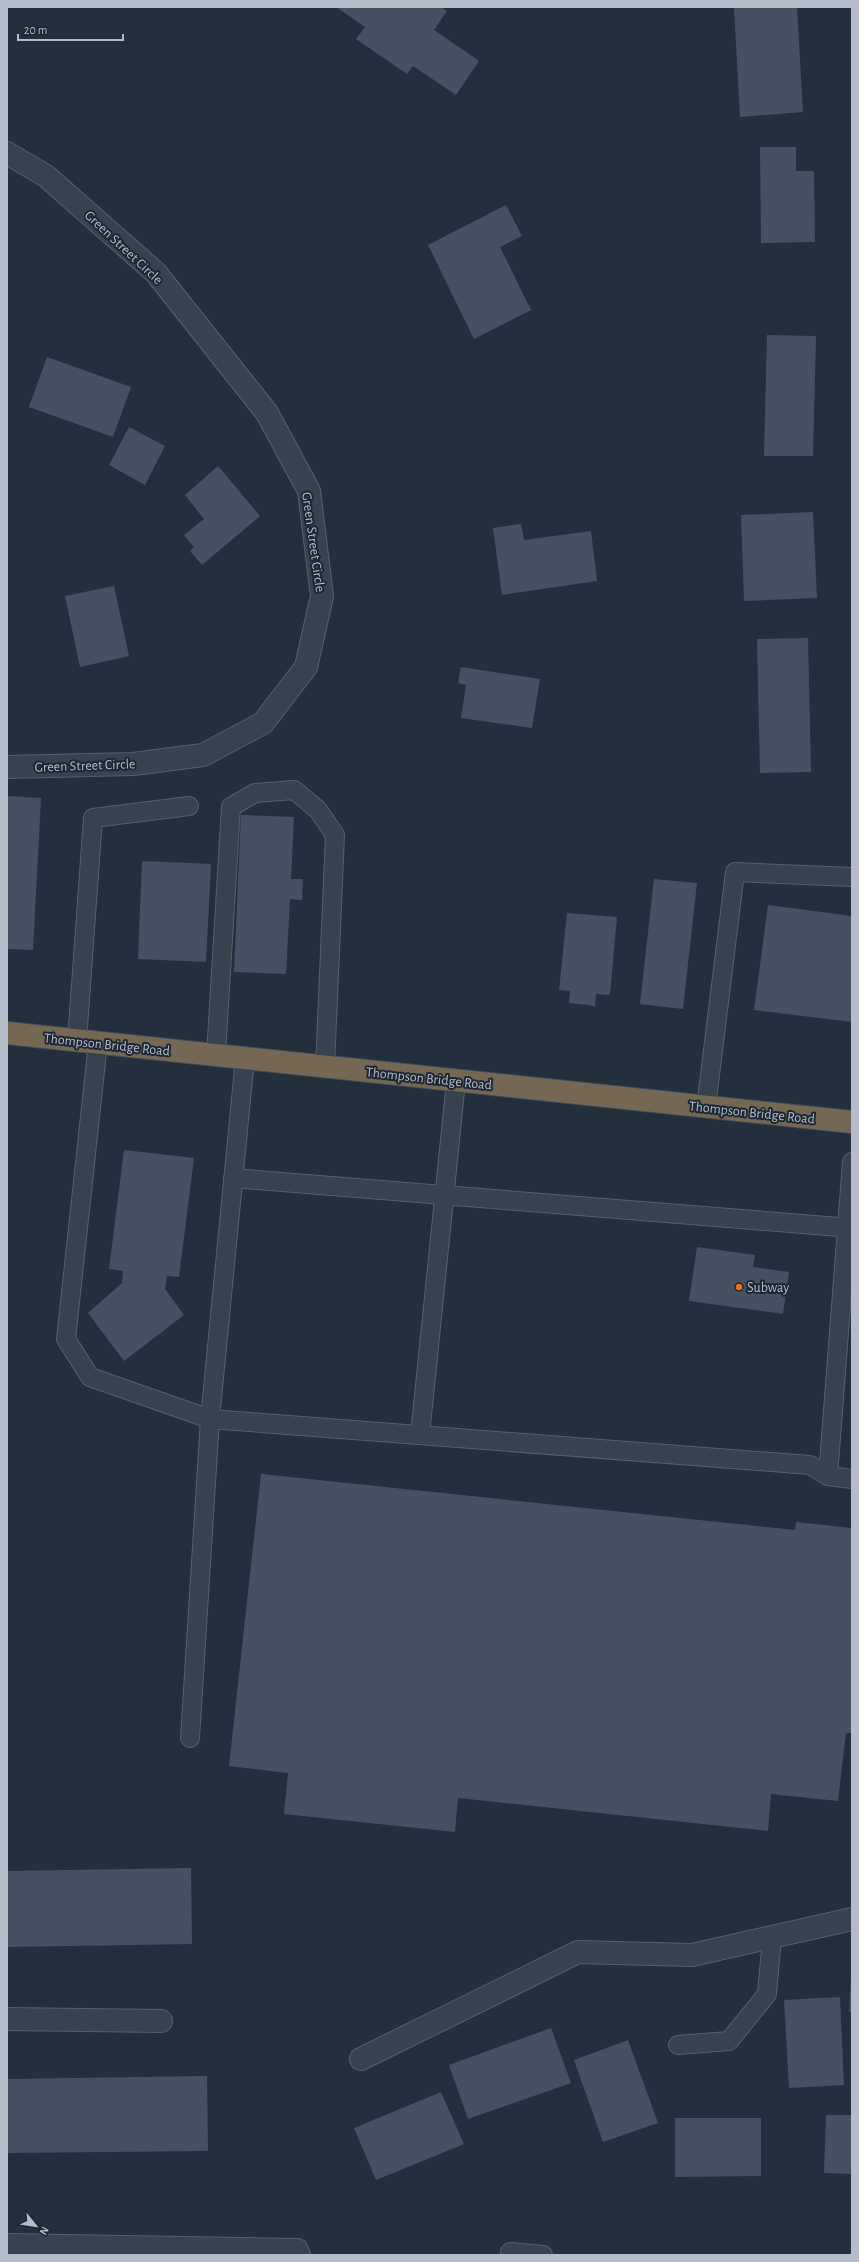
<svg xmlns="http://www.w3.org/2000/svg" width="859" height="2262" viewBox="0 0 859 2262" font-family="'Alegreya Sans',sans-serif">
  <rect width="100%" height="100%" fill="#242f3e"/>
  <g fill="#455162">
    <polygon points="336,7 441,7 447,11 434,30 479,61 456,95 413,66 407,74 356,39 365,27"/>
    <polygon points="734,7 797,7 803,112 740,117"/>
    <polygon points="760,147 796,147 796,171 814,171 815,242 761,243"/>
    <polygon points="506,205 522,236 500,247 531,310 474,339 428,245"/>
    <polygon points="767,335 816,336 813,456 764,456"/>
    <polygon points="47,357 131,387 113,437 29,407"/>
    <polygon points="129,427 165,446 145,485 109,465"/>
    <polygon points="218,466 260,516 202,565 190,551 194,547 184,535 204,519 185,495"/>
    <polygon points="813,512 817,598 744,601 741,515"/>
    <polygon points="521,524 524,540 591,531 597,581 502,595 493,528"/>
    <polygon points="114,586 129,656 80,667 65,596"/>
    <polygon points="808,638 811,772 760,773 757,639"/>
    <polygon points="461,667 540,679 532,728 461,718 466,685 458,683"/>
    <polygon points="7,796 41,798 33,950 7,949"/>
    <polygon points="241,815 294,817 291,879 303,879 302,900 290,899 286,974 234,972"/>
    <polygon points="142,861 211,864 206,962 138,959"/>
    <polygon points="654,879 697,883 683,1009 640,1004"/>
    <polygon points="768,905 852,916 852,1022 754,1010"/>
    <polygon points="567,913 617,917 610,995 596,994 595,1006 569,1003 570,991 559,990"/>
    <polygon points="124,1150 194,1158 179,1277 167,1276 165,1289 184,1315 124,1361 88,1313 122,1283 123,1271 109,1269"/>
    <polygon points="697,1247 755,1255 753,1267 789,1272 783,1314 689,1301"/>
    <polygon points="261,1474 795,1530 796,1522 852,1528 852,1733 846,1733 838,1801 771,1794 768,1831 458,1798 455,1832 284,1814 288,1773 229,1766"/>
    <polygon points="191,1868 192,1944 7,1947 7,1871"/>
    <polygon points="851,1976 852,1976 852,2012 849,2012"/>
    <polygon points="840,1997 844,2085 789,2088 784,2000"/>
    <polygon points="551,2028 571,2083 468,2119 449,2065"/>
    <polygon points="628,2040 658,2123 603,2142 574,2060"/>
    <polygon points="207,2076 208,2151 7,2153 7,2079"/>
    <polygon points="441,2092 464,2144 376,2180 354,2128"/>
    <polygon points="826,2115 852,2115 852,2174 824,2173"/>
    <polygon points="675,2118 761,2118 761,2176 675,2177"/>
  </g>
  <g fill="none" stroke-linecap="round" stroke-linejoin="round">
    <defs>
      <g id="lane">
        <polyline points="77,1041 93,818 189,806"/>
        <polyline points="98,1043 66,1339 90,1377 210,1419 190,1738"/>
        <polyline points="216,1055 231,807 255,793 294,790 318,810 335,835 325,1067"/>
        <polyline points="245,1058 210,1419 810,1465 828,1476 852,1479"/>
        <polyline points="706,1107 735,872 852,877"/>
        <polyline points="233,1178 852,1228"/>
        <polyline points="420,1435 456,1081"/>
        <polyline points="828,1476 852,1162"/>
        <polyline points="678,2045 729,2041 767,1994 772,1937"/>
        <polyline points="510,2255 510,2252 543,2255"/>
      </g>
      <g id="street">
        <polyline points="7,153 46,176 156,273 267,413 309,491 322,596 306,667 263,723 203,755 133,764 7,767"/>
        <polyline points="7,2019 161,2021"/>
        <polyline points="361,2059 578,1952 692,1955 852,1919"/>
        <polyline points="7,2245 297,2250 299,2255"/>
      </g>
      <polyline id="highway" points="7,1033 852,1122"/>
    </defs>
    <use href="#lane" stroke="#565f6c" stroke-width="20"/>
    <use href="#street" stroke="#565f6c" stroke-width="24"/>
    <use href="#highway" stroke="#434c59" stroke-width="24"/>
    <use href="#lane" stroke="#38414e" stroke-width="18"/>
    <use href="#street" stroke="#38414e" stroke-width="22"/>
    <use href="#highway" stroke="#746855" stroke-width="22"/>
  </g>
  <circle fill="#e8710a" stroke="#1d2633" stroke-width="1.5" cx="739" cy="1287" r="4"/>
  <g text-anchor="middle" stroke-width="4" stroke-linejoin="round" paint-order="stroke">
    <g font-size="14" fill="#b4bcc9" stroke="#1d2633">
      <text transform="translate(124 247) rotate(43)" y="5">Green Street Circle</text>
      <text transform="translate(314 542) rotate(82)" y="5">Green Street Circle</text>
      <text transform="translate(85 765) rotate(-2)" y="5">Green Street Circle</text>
      <text transform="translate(107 1044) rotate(6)" y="5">Thompson Bridge Road</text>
      <text transform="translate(429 1078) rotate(6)" y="5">Thompson Bridge Road</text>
      <text transform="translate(752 1112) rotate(6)" y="5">Thompson Bridge Road</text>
    </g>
    <g font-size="14" fill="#b4bcc9" stroke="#1d2633" text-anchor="start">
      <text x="747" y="1292">Subway</text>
    </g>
  </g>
  <rect width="859" height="2262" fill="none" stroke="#b4bcc9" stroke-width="16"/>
  <g transform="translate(36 2226) rotate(120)" stroke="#1d2633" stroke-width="3" paint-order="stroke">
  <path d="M0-3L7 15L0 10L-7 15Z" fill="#b4bcc9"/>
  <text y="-6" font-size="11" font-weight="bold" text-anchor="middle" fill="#b4bcc9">N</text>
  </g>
  <path d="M18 34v6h105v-6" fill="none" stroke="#b4bcc9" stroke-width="2"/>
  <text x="24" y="34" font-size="12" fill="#b4bcc9" stroke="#1d2633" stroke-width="3" paint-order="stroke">20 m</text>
</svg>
